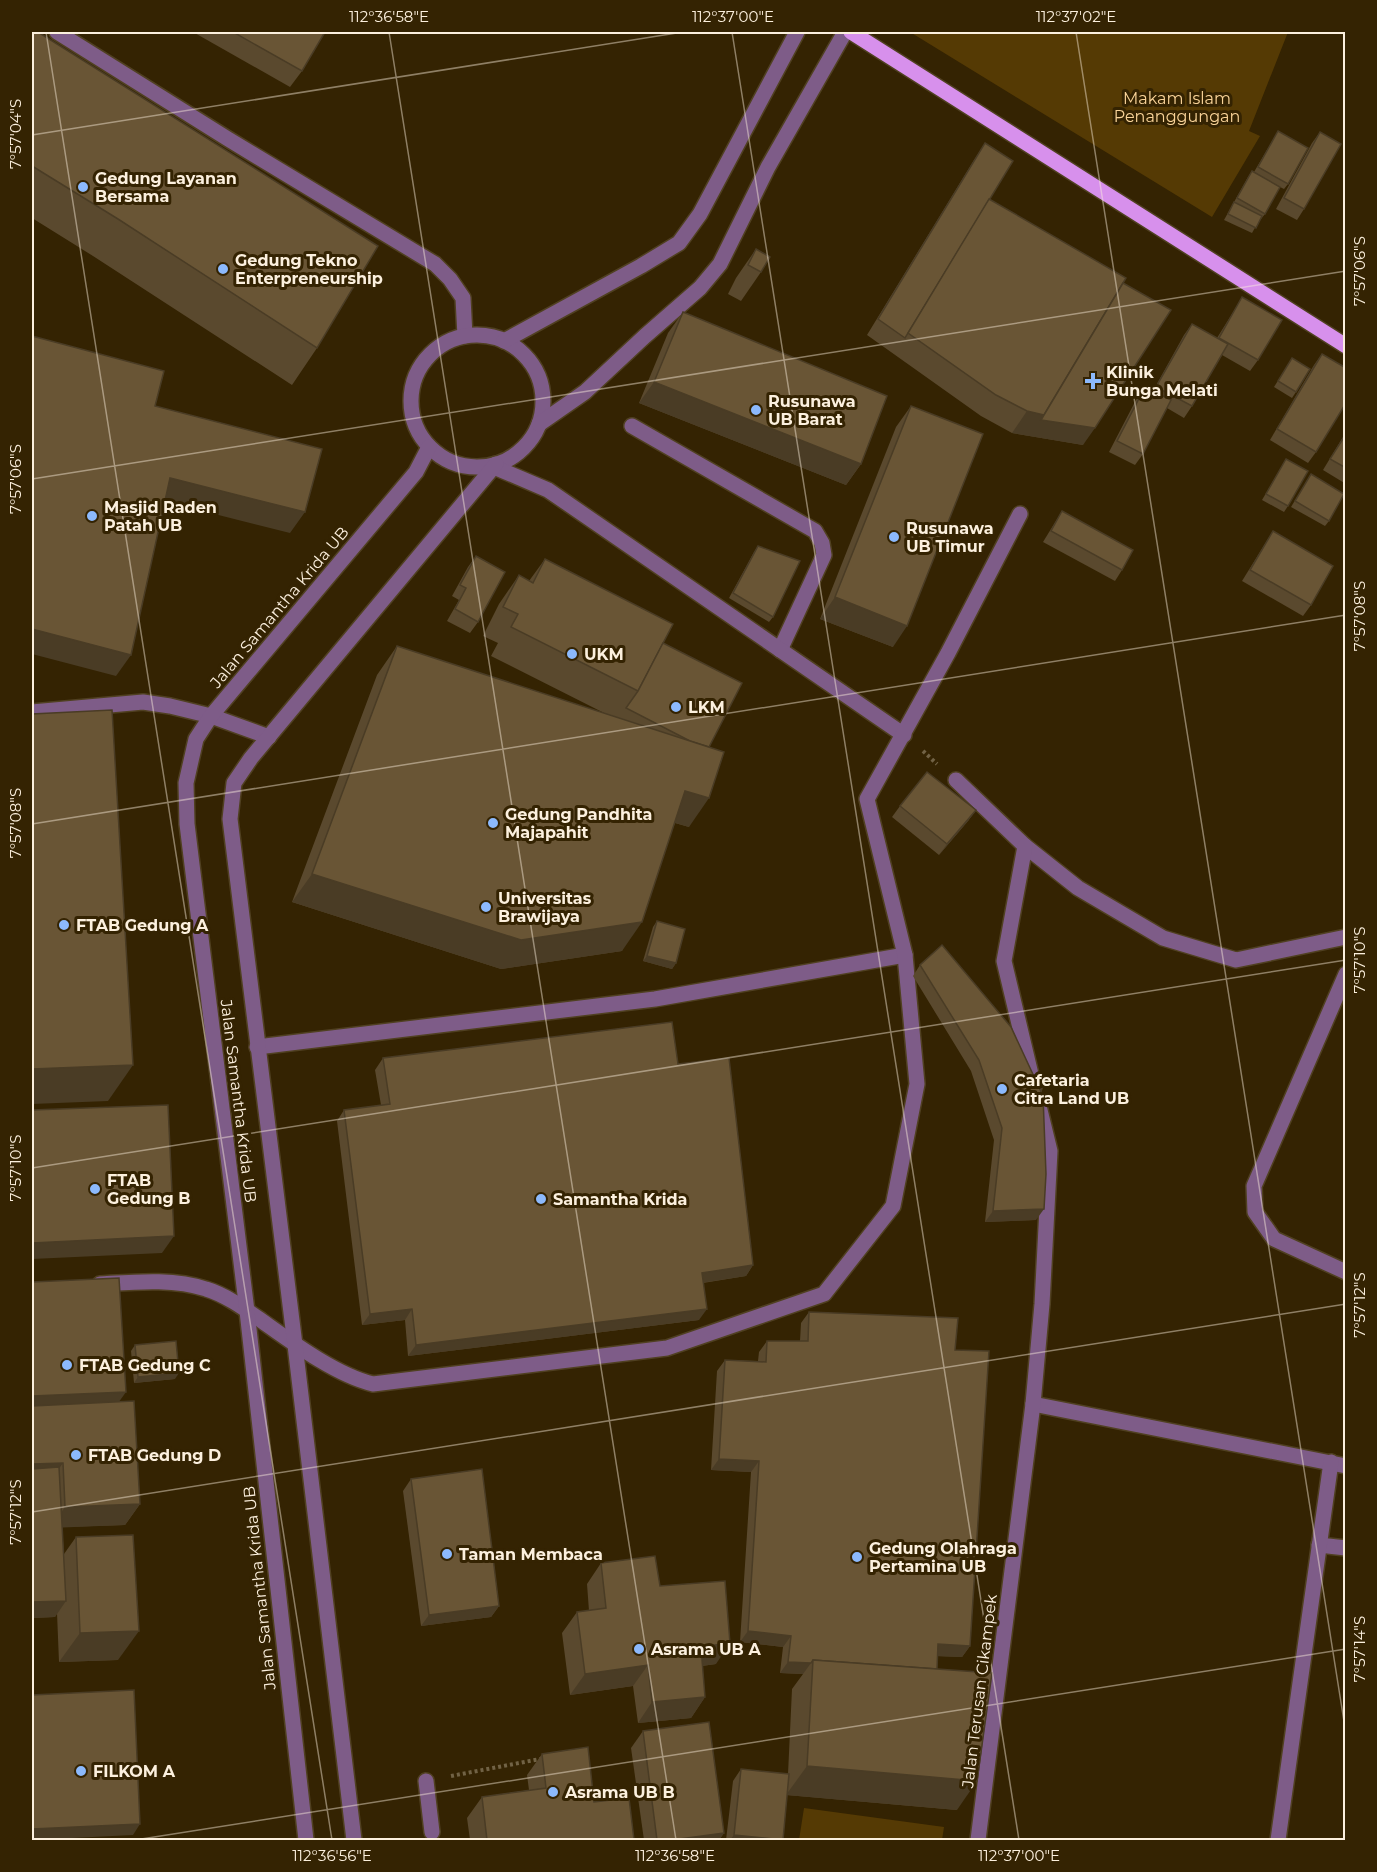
<svg xmlns="http://www.w3.org/2000/svg" width="1377" height="1872" viewBox="0 0 1377 1872" font-family="Montserrat,sans-serif">
  <rect width="100%" height="100%" fill="#342302"/>
  <g fill="#553a04">
    <polygon points="910,32 1288,32 1249,131 1260,136 1212,217"/>
    <polygon points="804,1808 944,1827 942,1840 799,1840"/>
  </g>
  <g fill="none" stroke-linecap="round" stroke-linejoin="round">
    <defs>
      <g id="lane">
        <polyline points="57,32 228,139 435,264 450,279 463,298 465,336"/>
        <circle cx="477" cy="401" r="66"/>
        <polyline points="504,341 641,266 679,243 700,214 797,32"/>
        <polyline points="539,424 585,392 645,336 700,288 720,264 768,167 845,32"/>
        <polyline points="632,426 815,531 822,543 824,555 780,650"/>
        <polyline points="494,467 548,490 904,735"/>
        <polyline points="32,712 143,702 170,706 211,716 269,737"/>
        <polyline points="257,1047 655,999 905,955"/>
        <path d="M100,1284C134,1282 173,1278 206,1289C226,1295 245,1309 262,1321C293,1343 336,1375 373,1384L667,1348L824,1294L893,1206L917,1084L905,955L867,799L948,653L1020,514"/>
        <polyline points="426,1781 432,1832"/>
        <polyline points="306,1840 247,1311 187,824 186,783 196,739 211,716 416,472 429,447"/>
        <polyline points="354,1840 295,1345 230,819 234,783 251,758 496,464"/>
      </g>
      <g id="street">
        <polyline points="956,780 1025,846 1078,888 1163,938 1236,960 1346,937"/>
        <polyline points="1025,846 1004,961 1034,1087"/>
        <polyline points="1346,974 1254,1186 1255,1212 1274,1239 1346,1272"/>
        <polyline points="1033,1404 1346,1466"/>
        <polyline points="1319,1545 1346,1548"/>
        <polyline points="978,1840 1033,1404 1042,1304 1050,1151 1040,1110"/>
        <polyline points="1278,1840 1331,1462"/>
      </g>
      <polyline id="primary" points="851,32 1346,346"/>
    </defs>
    <use href="#lane" stroke="#504021" stroke-width="18"/>
    <use href="#street" stroke="#504021" stroke-width="18"/>
    <use href="#primary" stroke="#504021" stroke-width="18"/>
    <g stroke="#716245" stroke-width="4" stroke-dasharray="3 3" stroke-linecap="butt">
      <polyline points="923,751 937,764"/>
      <polyline points="451,1776 540,1759"/>
    </g>
    <use href="#lane" stroke="#7e5c88" stroke-width="15"/>
    <use href="#street" stroke="#7e5c88" stroke-width="15"/>
    <use href="#primary" stroke="#d790ec" stroke-width="15"/>
  </g>
  <g fill="#5a492e">
    <polygon points="32,32 317,348 292,385 93,256 32,218"/>
    <polygon points="193,32 325,32 302,71 290,87"/>
    <polygon points="1278,131 1288,184 1284,189 1280,187 1265,214 1261,219 1260,219 1252,233 1224,220 1248,177 1252,171 1254,172"/>
    <polygon points="1320,132 1304,209 1297,220 1276,209 1312,143"/>
    <polygon points="985,143 989,199 1123,283 1083,445 1012,433 981,416 867,335 974,160"/>
    <polygon points="756,249 761,272 741,301 728,294 736,278"/>
    <polygon points="1242,297 1258,360 1250,371 1222,355 1192,406 1184,418 1167,408 1143,454 1135,465 1109,452 1137,398 1145,387 1153,391 1184,335 1192,324 1217,338 1235,309"/>
    <polygon points="683,312 861,464 846,485 639,403 668,333"/>
    <polygon points="1322,354 1316,452 1308,463 1270,440 1314,365"/>
    <polygon points="1292,358 1296,392 1292,398 1274,387"/>
    <polygon points="911,406 893,647 820,619 896,427"/>
    <polygon points="1346,432 1346,484 1323,470"/>
    <polygon points="1286,459 1288,506 1284,512 1262,500"/>
    <polygon points="1311,474 1329,521 1325,526 1291,507"/>
    <polygon points="1062,511 1122,570 1115,581 1043,542"/>
    <polygon points="1273,531 1311,605 1303,616 1242,581"/>
    <polygon points="758,546 773,617 769,622 729,598 754,552"/>
    <polygon points="476,556 478,622 470,633 447,621 459,600 452,596 468,567"/>
    <polygon points="545,559 663,643 709,747 689,827 675,823 622,951 501,969 292,902 377,675 397,646 608,715 491,656 498,643 483,636 499,604 519,575 529,581"/>
    <polygon points="900,806 976,810 968,821 939,855 892,817"/>
    <polygon points="657,921 676,963 672,969 643,961 653,927"/>
    <polygon points="942,945 1036,1220 985,1222 994,1140 971,1071 913,976 920,965"/>
    <polygon points="383,1058 678,1064 753,1265 746,1276 703,1283 699,1320 408,1356 405,1320 362,1325 337,1121 344,1110 381,1105 375,1070"/>
    <polygon points="32,1282 119,1402 140,1504 125,1525 62,1527 64,1554 76,1537 118,1660 59,1662 57,1613 55,1617 32,1618"/>
    <polygon points="809,1312 955,1350 970,1646 962,1657 938,1656 937,1669 957,1810 787,1795 782,1840 726,1840 733,1781 741,1769 788,1774 792,1689 803,1674 780,1673 783,1647 740,1642 751,1472 711,1470 717,1371 725,1360 758,1361 759,1352 767,1341 800,1341 801,1323"/>
    <polygon points="135,1345 175,1379 134,1383 131,1351"/>
    <polygon points="411,1479 499,1606 491,1617 421,1626 403,1491"/>
    <polygon points="601,1563 660,1586 716,1664 702,1666 705,1697 691,1718 638,1723 633,1686 570,1695 562,1633 577,1612 589,1611 587,1584"/>
    <polygon points="643,1731 724,1833 719,1840 644,1840 631,1748"/>
    <polygon points="542,1754 594,1802 634,1840 470,1840 467,1818 482,1797 529,1790 527,1775"/>
  </g>
  <g fill="#4a3c25">
    <polygon points="654,382 861,464 846,485 639,403"/>
    <polygon points="1027,411 1044,415 1095,428 1083,445 1012,433"/>
    <polygon points="170,478 305,512 290,533 155,499"/>
    <polygon points="835,597 907,626 893,647 820,619"/>
    <polygon points="32,629 131,655 116,676 32,654"/>
    <polygon points="685,791 709,798 689,827 665,820"/>
    <polygon points="976,810 968,821 939,855 947,844"/>
    <polygon points="312,874 642,922 622,951 501,969 292,902"/>
    <polygon points="647,956 676,963 672,969 643,961"/>
    <polygon points="133,1065 108,1101 32,1104 32,1069"/>
    <polygon points="1044,1209 1036,1220 985,1222 993,1211"/>
    <polygon points="174,1236 162,1253 32,1259 32,1243"/>
    <polygon points="753,1265 746,1276 694,1284 702,1273"/>
    <polygon points="412,1309 405,1320 362,1325 370,1314"/>
    <polygon points="707,1309 699,1320 408,1356 416,1345"/>
    <polygon points="179,1373 175,1379 134,1383 138,1377"/>
    <polygon points="126,1392 106,1420 32,1424 32,1396"/>
    <polygon points="719,1459 759,1461 751,1472 711,1470"/>
    <polygon points="63,1463 48,1484 32,1484 32,1464"/>
    <polygon points="140,1504 125,1525 50,1528 65,1507"/>
    <polygon points="66,1601 55,1617 32,1618 32,1602"/>
    <polygon points="499,1606 491,1617 421,1626 429,1615"/>
    <polygon points="139,1631 118,1660 59,1662 80,1633"/>
    <polygon points="748,1631 791,1636 783,1647 740,1642"/>
    <polygon points="730,1643 716,1664 686,1668 701,1647"/>
    <polygon points="938,1644 970,1646 962,1657 931,1656"/>
    <polygon points="788,1662 811,1663 803,1674 780,1673"/>
    <polygon points="648,1665 633,1686 570,1695 585,1674"/>
    <polygon points="705,1697 691,1718 638,1723 652,1702"/>
    <polygon points="807,1766 977,1781 957,1810 786,1795"/>
    <polygon points="140,1824 133,1835 32,1840 32,1829"/>
    <polygon points="724,1833 719,1840 672,1840"/>
    <polygon points="734,1835 783,1840 730,1840"/>
  </g>
  <g fill="#695535" stroke="#4a3c25" stroke-width="1.5">
    <polygon points="32,32 38,32 378,246 317,348 118,219 32,166"/>
    <polygon points="233,32 325,32 302,71"/>
    <polygon points="1278,131 1308,148 1288,184 1258,167"/>
    <polygon points="1320,132 1341,144 1304,209 1284,198"/>
    <polygon points="985,143 1013,161 905,338 878,319"/>
    <polygon points="1252,171 1280,187 1265,214 1237,198"/>
    <polygon points="989,199 1126,278 1044,415 1027,411 996,395 908,333"/>
    <polygon points="1234,202 1262,216 1256,228 1228,214"/>
    <polygon points="756,249 770,257 761,272 748,265"/>
    <polygon points="1123,283 1171,310 1095,428 1041,420"/>
    <polygon points="1242,297 1282,320 1258,360 1219,338"/>
    <polygon points="683,312 887,396 861,464 654,382"/>
    <polygon points="1192,324 1228,344 1192,406 1156,387"/>
    <polygon points="32,336 164,371 155,406 322,449 305,512 170,478 131,655 32,629"/>
    <polygon points="1322,354 1346,368 1346,403 1316,452 1277,429"/>
    <polygon points="1292,358 1310,369 1296,392 1278,381"/>
    <polygon points="1145,387 1171,400 1143,454 1117,441"/>
    <polygon points="911,406 983,434 907,626 835,597"/>
    <polygon points="1346,434 1346,468 1330,459"/>
    <polygon points="1286,459 1308,471 1288,506 1266,494"/>
    <polygon points="1311,474 1344,494 1329,521 1295,501"/>
    <polygon points="1062,511 1133,550 1122,570 1051,531"/>
    <polygon points="1273,531 1333,566 1311,605 1250,570"/>
    <polygon points="758,546 800,561 773,617 733,593"/>
    <polygon points="476,556 505,572 478,622 455,609 466,588 460,585"/>
    <polygon points="545,559 673,624 638,691 511,627 518,614 503,607 519,575 533,583"/>
    <polygon points="663,643 742,683 709,747 690,741 626,708 638,691"/>
    <polygon points="397,646 724,752 709,798 685,791 642,922 521,940 312,874"/>
    <polygon points="112,710 133,1065 32,1069 32,714"/>
    <polygon points="927,772 976,810 947,844 900,806"/>
    <polygon points="657,921 685,929 676,963 647,956"/>
    <polygon points="942,945 1011,1027 1043,1096 1046,1174 1044,1209 993,1211 1002,1128 979,1060 920,965"/>
    <polygon points="672,1022 678,1064 729,1058 753,1265 702,1273 707,1309 416,1345 412,1309 370,1314 344,1110 390,1104 383,1058"/>
    <polygon points="168,1105 174,1236 32,1243 32,1110"/>
    <polygon points="119,1278 126,1392 32,1396 32,1282"/>
    <polygon points="809,1312 958,1318 955,1350 989,1351 970,1646 938,1644 937,1669 813,1660 811,1663 788,1662 791,1636 748,1631 759,1461 719,1459 725,1360 766,1362 767,1341 808,1341"/>
    <polygon points="176,1341 179,1373 138,1377 135,1345"/>
    <polygon points="134,1401 140,1504 65,1507 63,1463 32,1464 32,1406"/>
    <polygon points="59,1467 66,1601 32,1602 32,1469"/>
    <polygon points="482,1469 499,1606 429,1615 411,1479"/>
    <polygon points="133,1535 139,1631 80,1633 76,1537"/>
    <polygon points="655,1556 660,1586 725,1581 730,1643 701,1647 705,1697 652,1702 648,1665 585,1674 577,1612 606,1608 601,1563"/>
    <polygon points="813,1660 992,1673 977,1781 807,1766"/>
    <polygon points="134,1690 140,1824 32,1829 32,1695"/>
    <polygon points="709,1722 724,1833 672,1840 657,1840 643,1731"/>
    <polygon points="588,1747 594,1802 629,1798 634,1840 487,1840 482,1797 546,1788 542,1754"/>
    <polygon points="741,1769 789,1774 783,1840 734,1835"/>
  </g>
  <path fill="none" stroke="#fcf0de" stroke-width="1.5" stroke-opacity="0.45" d="M46,32L332,1840M389,32L676,1840M732,32L1019,1840M1076,32L1346,1734M32,135L683,32M32,479L1346,271M32,824L1346,615M32,1168L1346,960M32,1512L1346,1304M135,1840L1346,1649"/>
  <g fill="#8cb9fc" stroke="#342302" stroke-width="2">
    <circle cx="83" cy="187" r="6"/>
    <circle cx="223" cy="269" r="6"/>
    <path d="M1090 372h6v6h6v6h-6v6h-6v-6h-6v-6h6z"/>
    <circle cx="756" cy="410" r="6"/>
    <circle cx="92" cy="516" r="6"/>
    <circle cx="894" cy="537" r="6"/>
    <circle cx="572" cy="654" r="6"/>
    <circle cx="676" cy="707" r="6"/>
    <circle cx="493" cy="823" r="6"/>
    <circle cx="486" cy="907" r="6"/>
    <circle cx="64" cy="925" r="6"/>
    <circle cx="1002" cy="1089" r="6"/>
    <circle cx="95" cy="1189" r="6"/>
    <circle cx="541" cy="1199" r="6"/>
    <circle cx="67" cy="1365" r="6"/>
    <circle cx="76" cy="1455" r="6"/>
    <circle cx="447" cy="1554" r="6"/>
    <circle cx="857" cy="1557" r="6"/>
    <circle cx="639" cy="1649" r="6"/>
    <circle cx="81" cy="1771" r="6"/>
    <circle cx="553" cy="1792" r="6"/>
  </g>
  <g text-anchor="middle" stroke-width="6" stroke-linejoin="round" paint-order="stroke">
    <g font-size="16" fill="#fad499" stroke="#342302">
      <text x="1177" y="104">Makam Islam<tspan x="1177" dy="18">Penanggungan</tspan></text>
    </g>
    <g font-size="16" font-weight="bold" fill="#fcf0de" stroke="#342302" text-anchor="start">
      <text x="95" y="184">Gedung Layanan<tspan x="95" dy="18">Bersama</tspan></text>
      <text x="235" y="266">Gedung Tekno<tspan x="235" dy="18">Enterpreneurship</tspan></text>
      <text x="1106" y="378">Klinik<tspan x="1106" dy="18">Bunga Melati</tspan></text>
      <text x="768" y="407">Rusunawa<tspan x="768" dy="18">UB Barat</tspan></text>
      <text x="104" y="513">Masjid Raden<tspan x="104" dy="18">Patah UB</tspan></text>
      <text x="906" y="534">Rusunawa<tspan x="906" dy="18">UB Timur</tspan></text>
      <text x="584" y="660">UKM</text>
      <text x="688" y="713">LKM</text>
      <text x="505" y="820">Gedung Pandhita<tspan x="505" dy="18">Majapahit</tspan></text>
      <text x="498" y="904">Universitas<tspan x="498" dy="18">Brawijaya</tspan></text>
      <text x="76" y="931">FTAB Gedung A</text>
      <text x="1014" y="1086">Cafetaria<tspan x="1014" dy="18">Citra Land UB</tspan></text>
      <text x="107" y="1186">FTAB<tspan x="107" dy="18">Gedung B</tspan></text>
      <text x="553" y="1205">Samantha Krida</text>
      <text x="79" y="1371">FTAB Gedung C</text>
      <text x="88" y="1461">FTAB Gedung D</text>
      <text x="869" y="1554">Gedung Olahraga<tspan x="869" dy="18">Pertamina UB</tspan></text>
      <text x="459" y="1560">Taman Membaca</text>
      <text x="651" y="1655">Asrama UB A</text>
      <text x="93" y="1777">FILKOM A</text>
      <text x="565" y="1798">Asrama UB B</text>
    </g>
    <g font-size="16" fill="#fcf0de" stroke="#342302">
      <text transform="translate(279 607) rotate(-50)" y="6">Jalan Samantha Krida UB</text>
      <text transform="translate(239 1101) rotate(83)" y="6">Jalan Samantha Krida UB</text>
      <text transform="translate(259 1588) rotate(-96)" y="6">Jalan Samantha Krida UB</text>
      <text transform="translate(979 1691) rotate(-83)" y="6">Jalan Terusan Cikampek</text>
    </g>
  </g>
  <rect width="1377" height="1872" fill="none" stroke="#342302" stroke-width="66"/>
  <rect x="33" y="33" width="1311" height="1806" fill="none" stroke="#fcf0de" stroke-width="2"/>
  <g font-size="15" text-anchor="middle" fill="#fcf0de">
    <text x="389" y="22">112°36'58"E</text>
    <text x="733" y="22">112°37'00"E</text>
    <text x="1076" y="22">112°37'02"E</text>
    <text transform="translate(16 134) rotate(-90)" y="5">7°57'04"S</text>
    <text transform="translate(1360 271) rotate(-90)" y="5">7°57'06"S</text>
    <text transform="translate(16 479) rotate(-90)" y="5">7°57'06"S</text>
    <text transform="translate(1360 616) rotate(-90)" y="5">7°57'08"S</text>
    <text transform="translate(16 823) rotate(-90)" y="5">7°57'08"S</text>
    <text transform="translate(1360 960) rotate(-90)" y="5">7°57'10"S</text>
    <text transform="translate(16 1168) rotate(-90)" y="5">7°57'10"S</text>
    <text transform="translate(1360 1305) rotate(-90)" y="5">7°57'12"S</text>
    <text transform="translate(16 1512) rotate(-90)" y="5">7°57'12"S</text>
    <text transform="translate(1360 1649) rotate(-90)" y="5">7°57'14"S</text>
    <text x="332" y="1861">112°36'56"E</text>
    <text x="675" y="1861">112°36'58"E</text>
    <text x="1019" y="1861">112°37'00"E</text>
  </g>
</svg>
